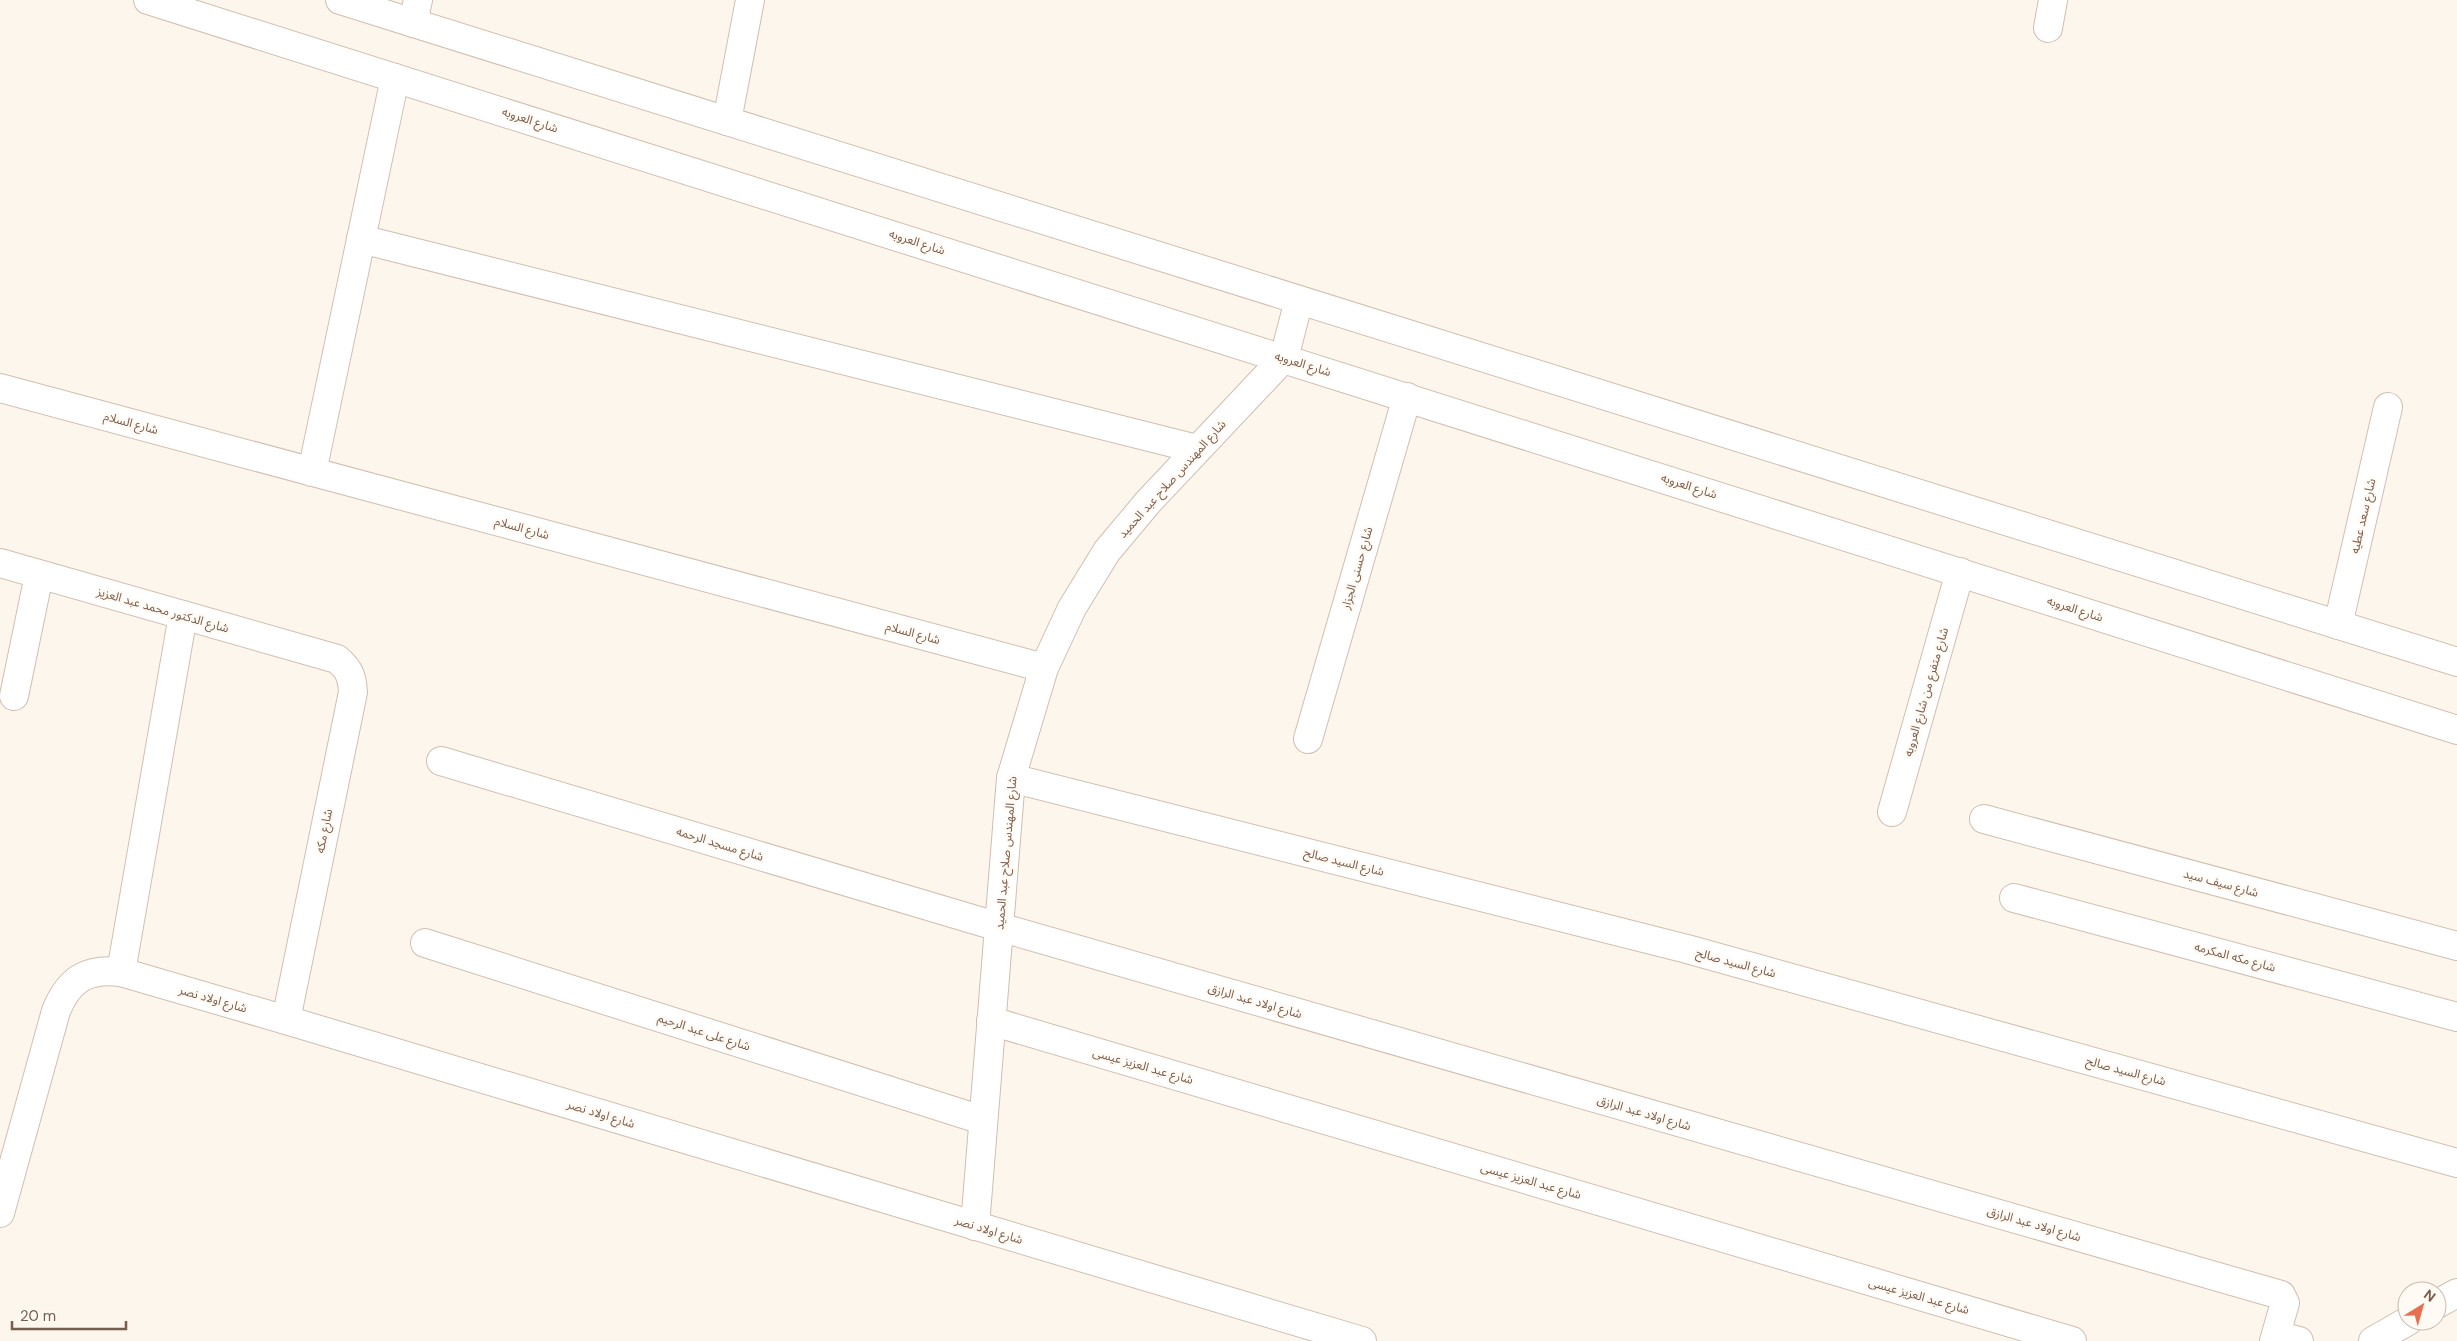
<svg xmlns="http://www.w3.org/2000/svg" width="2457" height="1341" viewBox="0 0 2457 1341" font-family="'DM Sans','Noto Sans Arabic',sans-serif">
  <rect width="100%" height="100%" fill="#fdf6ec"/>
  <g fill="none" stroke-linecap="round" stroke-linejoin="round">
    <defs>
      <g id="minor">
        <polyline points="413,23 418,0"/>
        <polyline points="2048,28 2053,0"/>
        <polyline points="727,121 750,0"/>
        <polyline points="361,239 1197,449"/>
        <polyline points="0,388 1044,668"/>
        <polyline points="312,472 395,78"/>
        <path d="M0,563L337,659C349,669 352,676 353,692L286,1020"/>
        <polyline points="2338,625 2388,407"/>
        <polyline points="14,696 39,575"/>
        <polyline points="1308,739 1407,397"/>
        <polyline points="441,761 999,927 2281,1295 2285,1303 2274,1341"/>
        <polyline points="1011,778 1687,949 2457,1163"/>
        <polyline points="1892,812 1960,572"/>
        <polyline points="1984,819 2457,946"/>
        <polyline points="2014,898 2457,1017"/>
        <polyline points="425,943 982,1120"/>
        <polyline points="121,972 183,615"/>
        <polyline points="991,1021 2072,1341"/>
        <path d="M0,1213L56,1011C69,979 87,968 121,972L286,1020L1362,1341"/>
        <polyline points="975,1226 1011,778 1044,668 1072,608 1107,551 1149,501 1284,358 1299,300"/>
        <polyline points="2437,1304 2457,1293"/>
        <polyline points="2276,1335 2299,1341"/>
        <polyline points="2373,1341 2408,1321"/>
      </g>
      <g id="tertiary">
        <polyline points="148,0 2457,730"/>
        <polyline points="340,0 2457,662"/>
      </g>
    </defs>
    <use href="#minor" stroke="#d1beb0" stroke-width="30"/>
    <use href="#tertiary" stroke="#d1beb0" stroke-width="30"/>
    <use href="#minor" stroke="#fff" stroke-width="28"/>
    <use href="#tertiary" stroke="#fff" stroke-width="28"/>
  </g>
  <g text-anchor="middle" stroke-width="4.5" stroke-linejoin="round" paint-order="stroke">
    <g font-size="12" fill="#7a5c4d" stroke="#fffaf3">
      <text transform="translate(530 120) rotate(18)" y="4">شارع العروبه</text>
      <text transform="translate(917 242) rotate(18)" y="4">شارع العروبه</text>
      <text transform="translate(1303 364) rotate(17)" y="4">شارع العروبه</text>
      <text transform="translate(131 423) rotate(15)" y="4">شارع السلام</text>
      <text transform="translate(1172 479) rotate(-48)" y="4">شارع المهندس صلاح عبد الحميد</text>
      <text transform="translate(1689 486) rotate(18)" y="4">شارع العروبه</text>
      <text transform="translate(2363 516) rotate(-77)" y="4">شارع سعد عطيه</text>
      <text transform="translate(522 528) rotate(15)" y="4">شارع السلام</text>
      <text transform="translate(1357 568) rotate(-74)" y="4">شارع حسنى الجزار</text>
      <text transform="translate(2075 609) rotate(18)" y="4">شارع العروبه</text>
      <text transform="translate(163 610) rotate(16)" y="4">شارع الدكتور محمد عبد العزيز</text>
      <text transform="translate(913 633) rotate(15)" y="4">شارع السلام</text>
      <text transform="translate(1926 692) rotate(-74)" y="4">شارع متفرع من شارع العروبه</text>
      <text transform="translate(324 831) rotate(-79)" y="4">شارع مكه</text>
      <text transform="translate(720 844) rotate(17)" y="4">شارع مسجد الرحمه</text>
      <text transform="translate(1006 853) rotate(-85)" y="4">شارع المهندس صلاح عبد الحميد</text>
      <text transform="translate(1344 862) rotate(14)" y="4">شارع السيد صالح</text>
      <text transform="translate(2221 883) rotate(15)" y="4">شارع سيف سيد</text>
      <text transform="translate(2235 957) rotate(15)" y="4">شارع مكه المكرمه</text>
      <text transform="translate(1736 963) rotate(15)" y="4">شارع السيد صالح</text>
      <text transform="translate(213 999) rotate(16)" y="4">شارع اولاد نصر</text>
      <text transform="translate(1255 1001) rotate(16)" y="4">شارع اولاد عبد الرازق</text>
      <text transform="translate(704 1032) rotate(18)" y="4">شارع على عبد الرحيم</text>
      <text transform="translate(1143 1066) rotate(16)" y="4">شارع عبد العزيز عيسى</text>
      <text transform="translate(2126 1071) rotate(15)" y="4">شارع السيد صالح</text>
      <text transform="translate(1644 1113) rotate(16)" y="4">شارع اولاد عبد الرازق</text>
      <text transform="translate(601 1114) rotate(17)" y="4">شارع اولاد نصر</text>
      <text transform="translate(1531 1181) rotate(16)" y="4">شارع عبد العزيز عيسى</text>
      <text transform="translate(2034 1224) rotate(16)" y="4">شارع اولاد عبد الرازق</text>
      <text transform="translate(989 1230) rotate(17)" y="4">شارع اولاد نصر</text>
      <text transform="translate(1919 1296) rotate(16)" y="4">شارع عبد العزيز عيسى</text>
    </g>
  </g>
  <g transform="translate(2422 1306) rotate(37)"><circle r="24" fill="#fffaf3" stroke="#cabbb1"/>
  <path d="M0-4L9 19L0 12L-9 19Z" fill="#e76f51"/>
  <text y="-8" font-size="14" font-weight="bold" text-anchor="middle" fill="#7a5c4d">N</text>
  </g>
  <path d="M12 1321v8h114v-8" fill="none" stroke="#7a5c4d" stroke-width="2.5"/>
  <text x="20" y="1321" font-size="15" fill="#7a5c4d" stroke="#fffaf3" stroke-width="4" paint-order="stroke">20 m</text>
</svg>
